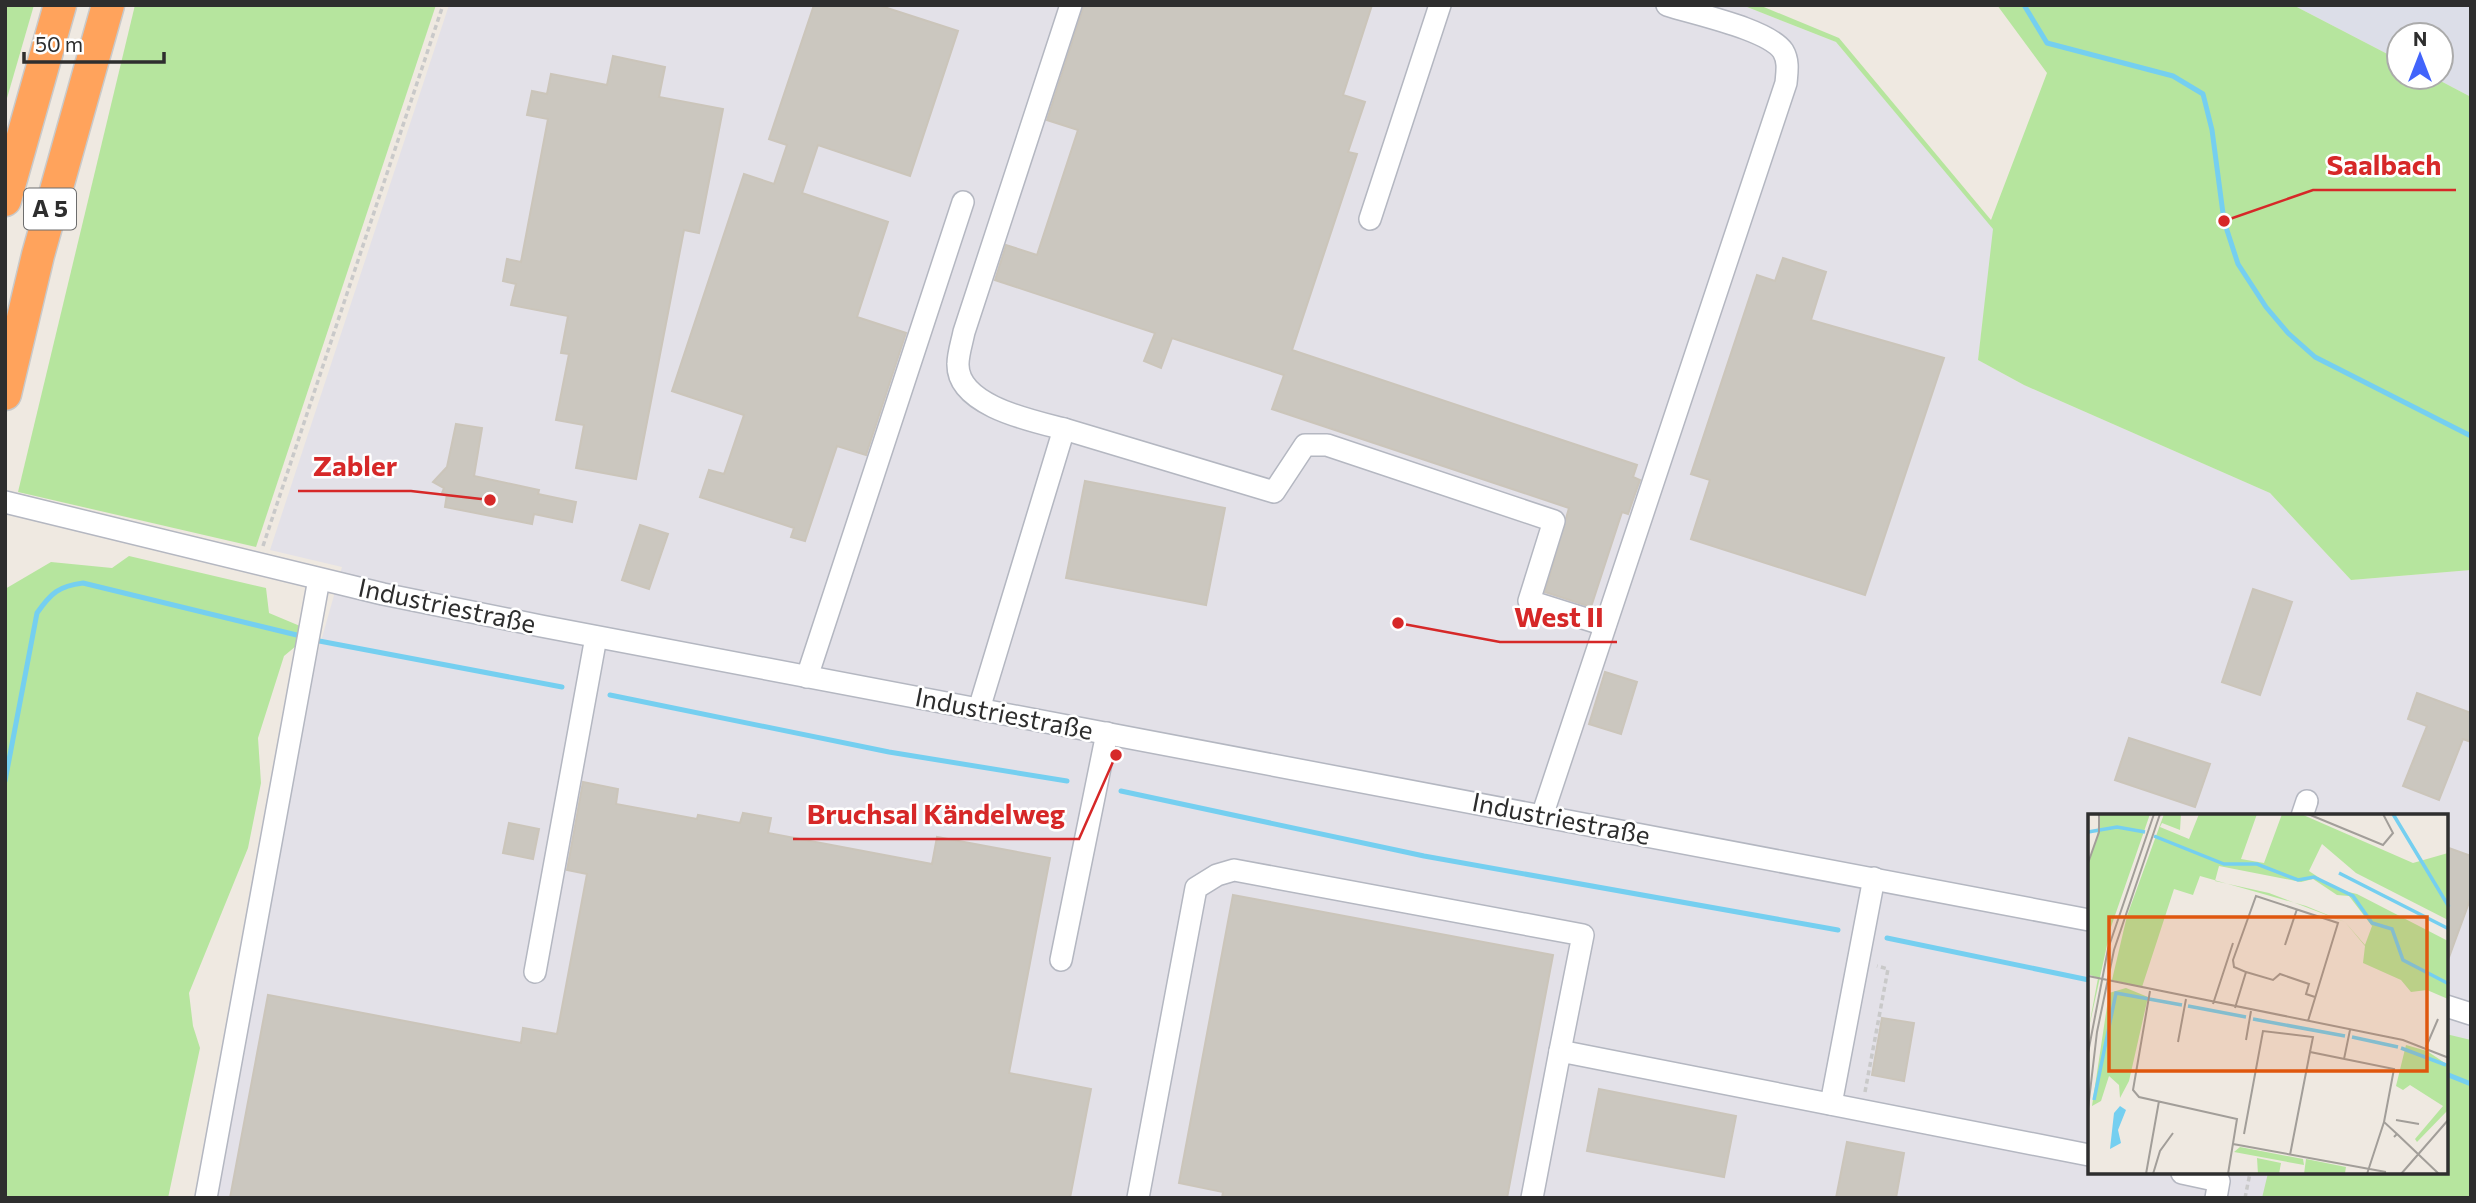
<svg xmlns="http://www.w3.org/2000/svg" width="2476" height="1203" viewBox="0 0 2476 1203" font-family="Commissioner,sans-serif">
  <rect width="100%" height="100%" fill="#efe9e1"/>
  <path fill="#e3e1e8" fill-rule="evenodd" d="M449,5H1742L1836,42L1994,229L1978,360L2024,385L2270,493L2351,580L2471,570V1198H216L314,666L342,567L270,550ZM2089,816H2446V1173H2089Z"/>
  <polygon fill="#dcdee8" points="2293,5 2471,5 2471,97 2433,77 2441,77 2441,35 2399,35 2399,60"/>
  <g fill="#b6e59e">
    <polygon points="5,5 34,5 5,105"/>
    <polygon points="135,5 436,5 256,547 18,492"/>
    <polygon points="1742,5 1759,5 1839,38 1991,220 2047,73 1997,5 2293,5 2399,60 2399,77 2433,77 2471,97 2471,570 2351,580 2270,493 2024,385 1978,360 1993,229 1836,42"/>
    <polygon points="129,556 266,588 269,613 300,626 296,646 284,656 258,738 261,783 248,848 189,993 193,1026 200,1048 168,1198 5,1198 5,589 51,562 112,568"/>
    <polygon points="2446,1034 2471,1040 2471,1198 2262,1198 2268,1173 2446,1173"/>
  </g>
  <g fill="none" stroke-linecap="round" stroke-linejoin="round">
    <g stroke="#75cff0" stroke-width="5">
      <polyline points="2024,5 2047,43 2173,76 2203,94 2212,130 2224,221 2238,264 2266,307 2288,333 2315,357 2471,436"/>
      <polyline points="314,640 562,687"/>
      <polyline points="610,695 889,752 1067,781"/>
      <path d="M5,781L37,613C51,593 59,586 83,583L305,637"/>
      <polyline points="1121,791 1424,856 1838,930"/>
      <polyline points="1887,938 2089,980"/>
      <polyline points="2446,1074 2471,1084"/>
    </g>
  </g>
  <g fill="#cbc7bf" stroke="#cbc5ba" stroke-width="2">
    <polygon points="814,5 878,5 958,31 910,176 818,145 802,193 888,222 857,317 906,333 866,455 837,446 805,541 791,537 794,528 700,497 709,470 724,474 744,415 672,391 744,174 774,184 787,145 769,139"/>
    <polygon points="1084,5 1372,5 1343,95 1365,102 1348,152 1357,154 1292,350 1637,465 1633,477 1640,480 1628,514 1622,512 1591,607 1545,592 1569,508 1272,409 1284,375 1172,338 1161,368 1144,361 1155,333 995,280 1006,245 1037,255 1078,130 1047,120"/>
    <polygon points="613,56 665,67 659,97 723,109 699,233 684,230 636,479 576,468 584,425 556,420 569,354 561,353 568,316 511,305 516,284 503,281 507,259 521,262 548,119 527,115 532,91 547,94 551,74 607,85"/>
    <polygon points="1783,258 1826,272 1811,320 1944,358 1865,595 1691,539 1710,480 1691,474 1757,275 1775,281"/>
    <polygon points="456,424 482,428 474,476 539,490 538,494 576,502 572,522 534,514 532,524 445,507 447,494 442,493 444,488 433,482 447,467"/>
    <polygon points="1085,481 1225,508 1206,605 1066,578"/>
    <polygon points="640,525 668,534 649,589 622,580"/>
    <polygon points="2253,589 2292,602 2260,695 2222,682"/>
    <polygon points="1605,672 1637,682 1621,734 1589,724"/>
    <polygon points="2417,693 2471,713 2471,742 2463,739 2439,800 2403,786 2427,726 2408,719"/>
    <polygon points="2129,738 2210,764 2195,807 2115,780"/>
    <polygon points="583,782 618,789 616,804 697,819 698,815 740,823 743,813 771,818 768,833 932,864 937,837 1050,858 1009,1073 1091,1089 1070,1198 230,1198 268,995 521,1043 523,1028 557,1034 587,874 567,870"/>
    <polygon points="509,823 539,829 533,859 503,853"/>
    <polygon points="2446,847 2471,856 2471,897 2448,960"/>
    <polygon points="1233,895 1553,955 1507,1198 1222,1198 1223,1192 1179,1183"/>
    <polygon points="1882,1018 1914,1023 1904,1081 1872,1075"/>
    <polygon points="1599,1089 1736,1116 1724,1177 1587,1151"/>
    <polygon points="1847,1142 1904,1153 1896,1198 1836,1198"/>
  </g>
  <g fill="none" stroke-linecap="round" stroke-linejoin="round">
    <defs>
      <g id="minor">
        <polyline points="1370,219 1440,5"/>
        <polyline points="1064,429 1274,492 1305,445 1327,445 1554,521 1529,601 1605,625"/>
        <polyline points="5,502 383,594 541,626 2089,920"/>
        <polyline points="807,677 963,202"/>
        <path d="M979,709L1064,429C1033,421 957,406 958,364C958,354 962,342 964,332L1071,5"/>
        <path d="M1542,816L1786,83C1787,72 1789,61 1783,51C1768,29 1694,14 1667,5"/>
        <polyline points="2302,816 2307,801"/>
        <polyline points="1061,960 1107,733"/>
        <polyline points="535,972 596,637"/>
        <polyline points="2446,1006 2471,1014"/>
        <polyline points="1831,1104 1874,878"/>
        <polyline points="2182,1173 2219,1181 2216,1198"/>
        <polyline points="206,1198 319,579"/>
        <polyline points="1138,1198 1196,888 1217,875 1234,870 1583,935 1560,1051"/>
        <polyline points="1532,1198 1560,1051 2089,1155"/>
      </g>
      <g id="highway">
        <polyline points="5,200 60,5"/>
        <polyline points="5,394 38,255 108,5"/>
      </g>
    </defs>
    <use href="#minor" stroke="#b4b7c1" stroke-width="24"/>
    <use href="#highway" stroke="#c9c9c9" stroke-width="35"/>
    <g stroke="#c9c9c9" stroke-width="3.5" stroke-dasharray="5 3.5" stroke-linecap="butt">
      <polyline points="263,546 443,5"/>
      <polyline points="1865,1092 1888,969 1877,966"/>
      <polyline points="2245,1198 2250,1173"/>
    </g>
    <use href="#minor" stroke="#fff" stroke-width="21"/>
    <use href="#highway" stroke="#ffa35c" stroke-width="32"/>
  </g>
  <g text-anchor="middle" stroke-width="5" stroke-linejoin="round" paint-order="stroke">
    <rect fill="#fff" stroke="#6d6d6d" stroke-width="2" x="24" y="188.5" width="52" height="41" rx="5"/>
    <g font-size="24" font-weight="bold" fill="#2e2e2e">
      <text x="50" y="217">A 5</text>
    </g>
    <g font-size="26" fill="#2e2e2e" stroke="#fff">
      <text transform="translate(447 606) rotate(12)" y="9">Industriestraße</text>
      <text transform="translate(1004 714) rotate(11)" y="9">Industriestraße</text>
      <text transform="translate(1561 819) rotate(11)" y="9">Industriestraße</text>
    </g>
  </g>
  <g transform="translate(2088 814)">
    <rect width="360" height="360" fill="#efe9e1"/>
    <path d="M11,0H62L23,113L0,218L10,164L0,160V49L9,25ZM76,0H93L92,16L74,9L72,13L101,25L111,0H169L153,45L176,49L194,0H213L325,49L360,39V106L268,59L234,30L221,57L248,75L269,80L360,127V185L339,176L323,178L313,166L275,149L277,132L257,108L218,92L112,62L105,81L86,75L54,173L24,166L39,102ZM131,52L213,68L225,65L249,81L261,82L284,112L277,131L257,108L181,79L127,67ZM38,174L60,183L41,267L32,284L31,271L21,262L13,287L4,292L21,179ZM318,231L339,237L360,251V296L329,328L327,325L355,292L322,271L315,276L308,272ZM152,333L215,345L216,351L146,338ZM169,344L193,349L191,360H170ZM218,345L258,353L257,359L216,360Z" fill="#b6e59e" fill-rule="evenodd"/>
    <path d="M32,292L38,296L30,316L33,329L22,335L26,299Z" fill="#75cff0"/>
    <path fill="none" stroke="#75cff0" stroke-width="3.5" d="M305,0L361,93M0,18L29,13L57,18M66,22L136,50H169L210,66L226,63L265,82L284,109L304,115L315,146L361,170M251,59L361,115M100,192L158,203M165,205L257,222M264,223L310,233M313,234L358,251M6,286L28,179L94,191"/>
    <path fill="none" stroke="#a29e99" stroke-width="2" d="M220,0L295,31L305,19L295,0M0,49L11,18V0M197,131L209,95M158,158L185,166L192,160L221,170L218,180L227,183M0,162L315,226L361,244M62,177L45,276L51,283L149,305L140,360M125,190L145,129M147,194L158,158L146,153L145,146L168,82L250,109L220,207M158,226L163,197M90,228L98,185M338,233L350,205M0,239L20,135L66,0M256,245L262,216M0,295L9,218L26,136L72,0M308,306L331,310M156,320L175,217L225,223L222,238M306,323L309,320L351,360M145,330L298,358M202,341L222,238L306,255L296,308L309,320M58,360L71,287M65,360L72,337L85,319M279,360L296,308M313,360L361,305"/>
    <path fill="#df570e" fill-opacity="0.15" stroke="#df570e" stroke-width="3.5" d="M21,103H339V257H21Z"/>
    <rect width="360" height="360" fill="none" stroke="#2e2e2e" stroke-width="3.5"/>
  </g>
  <path fill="none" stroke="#d62828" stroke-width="2.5" d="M2224 221L2313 190H2456M490 500L411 491H298M1398 623L1500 642H1617M1116 755L1079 839H793"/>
  <g fill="#d62828" stroke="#fff" stroke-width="2.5">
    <circle cx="2224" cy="221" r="7"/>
    <circle cx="490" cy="500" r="7"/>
    <circle cx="1398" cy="623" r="7"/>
    <circle cx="1116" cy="755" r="7"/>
  </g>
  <g font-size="28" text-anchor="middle" font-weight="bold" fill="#d62828" stroke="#fff" stroke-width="5" stroke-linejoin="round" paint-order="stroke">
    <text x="2384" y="175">Saalbach</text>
    <text x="355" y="476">Zabler</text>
    <text x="1559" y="627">West II</text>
    <text x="936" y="824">Bruchsal Kändelweg</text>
  </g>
  <rect width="2476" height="1203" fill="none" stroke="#2e2e2e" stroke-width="14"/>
  <g transform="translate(2420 56)"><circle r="33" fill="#ffffff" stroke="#ababab" stroke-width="2"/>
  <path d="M0-5L12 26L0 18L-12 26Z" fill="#4264fb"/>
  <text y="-10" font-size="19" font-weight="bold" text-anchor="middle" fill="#2e2e2e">N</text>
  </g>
  <path d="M24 52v10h140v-10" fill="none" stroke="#2e2e2e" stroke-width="3.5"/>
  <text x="35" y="52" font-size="21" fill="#2e2e2e" stroke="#ffffff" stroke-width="5" paint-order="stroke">50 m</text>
</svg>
